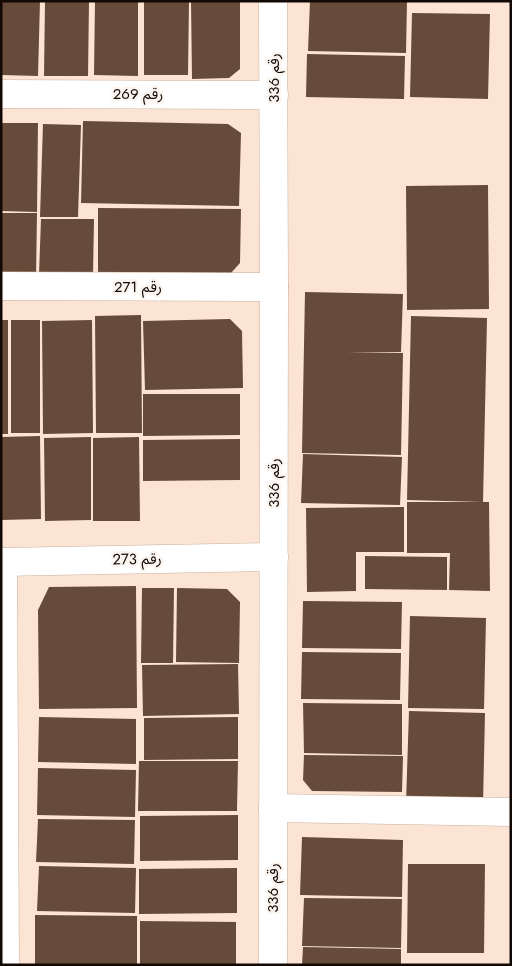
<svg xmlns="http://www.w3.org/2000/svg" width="512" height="966" viewBox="0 0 512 966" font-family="Jost,'Noto Sans Arabic',sans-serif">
  <rect width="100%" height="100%" fill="#fbe4d3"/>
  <g fill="#664a3a">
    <polygon points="1,1 40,1 38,76 1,75"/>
    <polygon points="45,1 89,1 88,76 44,76"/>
    <polygon points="95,1 138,1 138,76 94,75"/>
    <polygon points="144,1 189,1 188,75 144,75"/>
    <polygon points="191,1 240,1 240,69 229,78 192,79"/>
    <polygon points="310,1 407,1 406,53 308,51"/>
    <polygon points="412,13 490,14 488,99 410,97"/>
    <polygon points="307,54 405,56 404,99 306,97"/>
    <polygon points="83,121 228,124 241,133 239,206 81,203"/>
    <polygon points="1,123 38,123 37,212 1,211"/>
    <polygon points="43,124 81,125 78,217 40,217"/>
    <polygon points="488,185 489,309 407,310 406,186"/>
    <polygon points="98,208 241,209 240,263 231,273 98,272"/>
    <polygon points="1,213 37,213 36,277 1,277"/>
    <polygon points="41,219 94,219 93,275 39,275"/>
    <polygon points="305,292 403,294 401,352 347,352 403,353 401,455 302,453"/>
    <polygon points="141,315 142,433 96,433 95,316"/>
    <polygon points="411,316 487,318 483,502 407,500"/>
    <polygon points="230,319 242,331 243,388 145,390 143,321"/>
    <rect x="1" y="320" width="7" height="114"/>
    <rect x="11" y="320" width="29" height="113"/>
    <polygon points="92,320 93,433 43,434 42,321"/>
    <polygon points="143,394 240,394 240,435 143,436"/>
    <polygon points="40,436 41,519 1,520 1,437"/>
    <polygon points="91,437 91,520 45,521 44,438"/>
    <polygon points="139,437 140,521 93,521 93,438"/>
    <polygon points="240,439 240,480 143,481 143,440"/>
    <polygon points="303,454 402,457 400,505 301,503"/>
    <polygon points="407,502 489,502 490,591 449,590 450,553 407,553"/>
    <polygon points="404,507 404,552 356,552 356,591 307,592 306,508"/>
    <polygon points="365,556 447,557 447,590 365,589"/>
    <polygon points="136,586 137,708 39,709 38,610 49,587"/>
    <polygon points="142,588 174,588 173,663 141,663"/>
    <polygon points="177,588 227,589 240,602 239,663 176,662"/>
    <polygon points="303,601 402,602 401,649 302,648"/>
    <polygon points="410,616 486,618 484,709 408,708"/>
    <polygon points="302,652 401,653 400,700 301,699"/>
    <polygon points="238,664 239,714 143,716 142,665"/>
    <polygon points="303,703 402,704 402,755 304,753"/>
    <polygon points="409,711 485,713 483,804 406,803"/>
    <polygon points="39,717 136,719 136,764 38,762"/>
    <polygon points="238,717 238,759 144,760 144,718"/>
    <polygon points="304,755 403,756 402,792 312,791 303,780"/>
    <polygon points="139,761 238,761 237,811 138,811"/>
    <polygon points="38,768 136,770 135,817 37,815"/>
    <polygon points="238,815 238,860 140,861 140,816"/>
    <polygon points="38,819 135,820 134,864 36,862"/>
    <polygon points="302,837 403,840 402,897 300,895"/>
    <polygon points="408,864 485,864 484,953 407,953"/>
    <polygon points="39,866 136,868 135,913 37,911"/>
    <polygon points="237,868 237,913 139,914 139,869"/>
    <polygon points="304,898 402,899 401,948 302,946"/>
    <polygon points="35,915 137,916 137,965 35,965"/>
    <polygon points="140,921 236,922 236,965 140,965"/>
    <polygon points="303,947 401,949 401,965 302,965"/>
  </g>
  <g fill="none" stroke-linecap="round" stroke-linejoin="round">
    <defs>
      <g id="minor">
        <polyline points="1,94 274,95"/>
        <polyline points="1,286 274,287"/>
        <polyline points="1,562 274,557"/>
        <polyline points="3,562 5,965"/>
        <polyline points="273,808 511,812"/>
        <polyline points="273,965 274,287 273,1"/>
      </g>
    </defs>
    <use href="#minor" stroke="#cbb09b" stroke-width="29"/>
    <use href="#minor" stroke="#fff" stroke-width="28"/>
  </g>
  <g text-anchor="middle" stroke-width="5" stroke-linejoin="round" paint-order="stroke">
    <g font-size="15" fill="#120904" stroke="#fbf5f0">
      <text transform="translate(274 78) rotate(-90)" y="5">رقم 336</text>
      <text x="138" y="99">رقم 269</text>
      <text x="138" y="292">رقم 271</text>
      <text transform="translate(274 483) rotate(-90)" y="5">رقم 336</text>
      <text transform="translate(137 559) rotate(-1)" y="5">رقم 273</text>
      <text transform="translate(273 888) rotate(-90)" y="5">رقم 336</text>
    </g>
  </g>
  <rect width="512" height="966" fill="none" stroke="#120904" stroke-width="5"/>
</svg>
